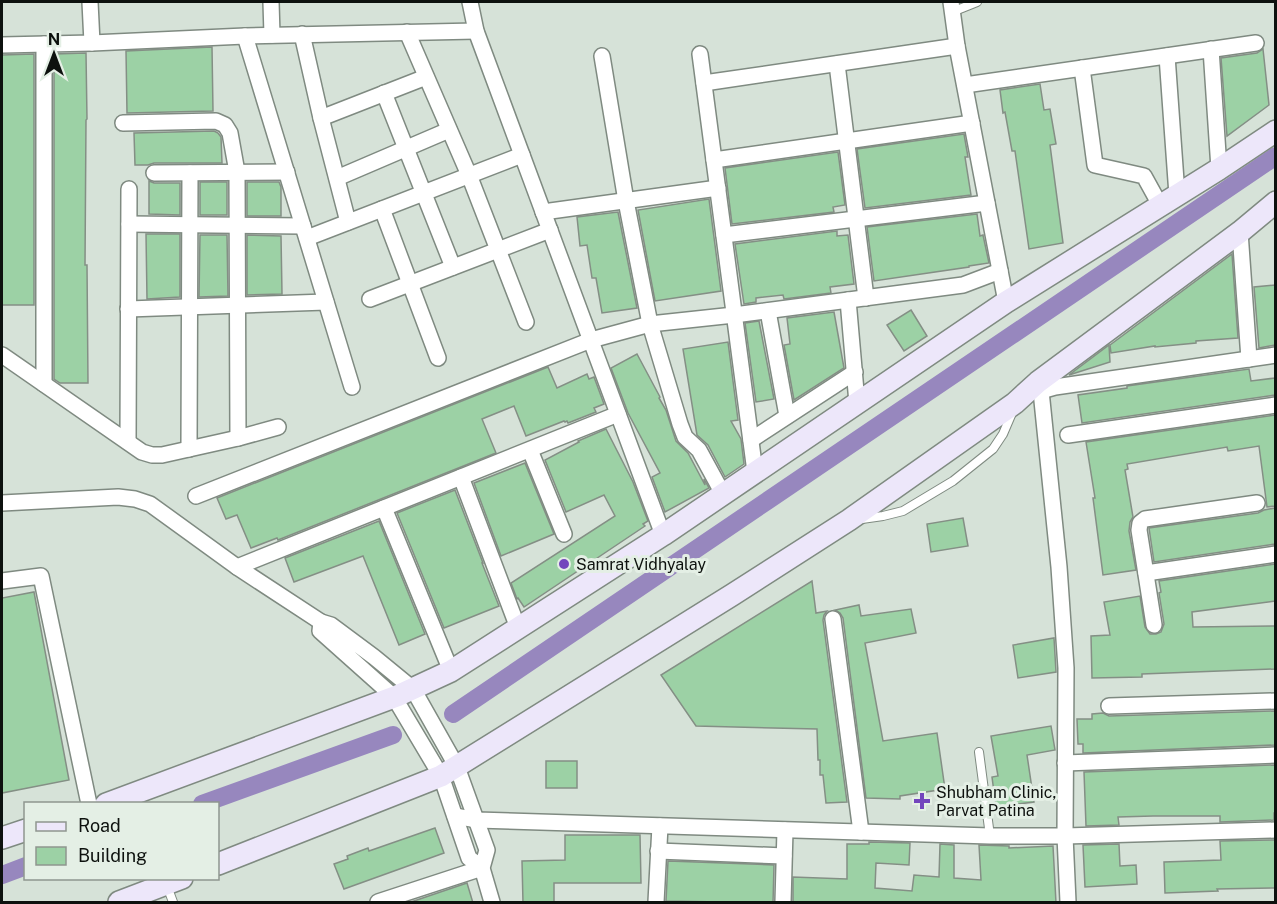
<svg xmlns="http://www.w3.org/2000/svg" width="1277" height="904" viewBox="0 0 1277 904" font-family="'Public Sans',sans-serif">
  <rect width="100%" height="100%" fill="#d6e2d8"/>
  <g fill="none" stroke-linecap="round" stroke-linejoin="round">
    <g stroke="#9787be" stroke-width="18">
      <polyline points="453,714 1276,156"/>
      <polyline points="202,804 393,735"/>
      <polyline points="2,875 26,866"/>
    </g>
  </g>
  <g fill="#9cd1a5" stroke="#848f85" stroke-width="1.5">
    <polygon points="212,47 213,111 127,113 126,51"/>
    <polygon points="1263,49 1269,105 1227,136 1221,58 1257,53"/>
    <polygon points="86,53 87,119 86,120 85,265 87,265 88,383 60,383 54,379 54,54"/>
    <polygon points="34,54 34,305 2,305 2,55"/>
    <polygon points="1040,84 1044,110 1050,109 1056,144 1050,145 1063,243 1029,249 1015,151 1012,151 1005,112 1003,113 1000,90"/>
    <polygon points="214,131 218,133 221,137 222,163 154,163 148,165 135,165 134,133"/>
    <polygon points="964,134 968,157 965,157 971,195 865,208 857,149"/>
    <polygon points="838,152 845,205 833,207 834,212 732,224 725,168"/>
    <polygon points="149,181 154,183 180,183 180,215 149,214"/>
    <rect x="200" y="182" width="27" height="33"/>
    <polygon points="247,182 279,182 281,187 281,216 247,216"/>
    <polygon points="709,199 721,291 655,301 638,210"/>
    <polygon points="618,212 637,308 602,313 596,278 592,278 587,245 580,246 577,217"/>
    <polygon points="977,214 980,236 983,235 989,263 969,266 969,267 874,281 867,227"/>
    <polygon points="837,231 837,236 848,235 854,284 830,287 831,293 784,299 783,295 756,298 756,302 744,304 735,244"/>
    <polygon points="146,234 180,234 180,297 147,299"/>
    <polygon points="200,235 227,235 228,296 199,297"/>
    <polygon points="247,235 281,236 282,294 247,295"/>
    <polygon points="1232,254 1238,338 1196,341 1196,343 1155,347 1155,346 1111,353 1110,345"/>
    <polygon points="1275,285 1275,345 1259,348 1254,287"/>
    <polygon points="911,310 927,336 904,351 887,325"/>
    <polygon points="834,312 844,368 794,400 784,345 790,344 787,318"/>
    <polygon points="759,321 774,399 756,402 745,323"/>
    <polygon points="728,342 738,420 731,421 741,439 744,464 725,477 708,445 697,435 683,349"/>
    <polygon points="1109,345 1110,362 1069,375"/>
    <polygon points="637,354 660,397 659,398 666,410 676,441 688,453 705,485 704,479 709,488 665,512 652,477 660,473 628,413 611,368"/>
    <polygon points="548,367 557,388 587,374 589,379 594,377 604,404 594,408 596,412 568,423 567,421 565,422 564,421 526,436 514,406 482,419 496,453 278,540 277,538 251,548 237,515 226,519 217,498"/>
    <polygon points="1249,369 1251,381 1275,378 1275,395 1082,423 1078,395 1127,388 1127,386"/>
    <polygon points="1275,415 1275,506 1267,507 1259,446 1228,451 1227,447 1127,464 1128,469 1125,470 1133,517 1130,522 1129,531 1136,570 1103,575 1093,498 1095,498 1086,442"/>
    <polygon points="606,429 633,482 648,521 643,524 645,526 524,607 518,598 517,599 511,583 615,516 604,495 566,512 545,460 579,442 578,441"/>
    <polygon points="525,463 554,534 501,556 474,483"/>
    <polygon points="455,490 483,563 482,563 499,606 444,628 397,513"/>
    <polygon points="1275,508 1275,544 1154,562 1149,528 1258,513 1264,510"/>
    <polygon points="963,518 968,546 931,552 927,524"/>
    <polygon points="379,521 425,634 399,645 363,556 294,582 285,558"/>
    <polygon points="1275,564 1275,601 1192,612 1193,627 1275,626 1275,669 1142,674 1142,677 1092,678 1091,636 1110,635 1104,602 1140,596 1145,627 1150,634 1156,634 1161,632 1164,624 1159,593 1161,592 1159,581"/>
    <polygon points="812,581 816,613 827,611 824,615 823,620 847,802 826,803 823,775 820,775 820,760 818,760 817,729 696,726 661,675"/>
    <polygon points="34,592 69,780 2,793 2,598"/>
    <polygon points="859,605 861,616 911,609 916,633 865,643 883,741 937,733 945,789 900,796 900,799 866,798 843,618 840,613 835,610"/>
    <polygon points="1054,638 1056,672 1018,678 1013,645"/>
    <polygon points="1275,711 1275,745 1083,753 1083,744 1078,744 1077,719 1092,719 1092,714 1103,713 1109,716"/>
    <polygon points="1051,726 1055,750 1027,755 1034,802 996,807 992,777 998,776 991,736"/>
    <rect x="546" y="761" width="31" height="27"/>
    <polygon points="1275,765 1275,813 1274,813 1274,820 1220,822 1220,816 1153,816 1118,817 1119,825 1086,826 1084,772"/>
    <polygon points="435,828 444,853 344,889 334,864 348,859 347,856 368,848 369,851"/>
    <polygon points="565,835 640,835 641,883 554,883 554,903 523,903 522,861 565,860"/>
    <polygon points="1275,840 1275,888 1217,889 1218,891 1165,893 1164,862 1221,860 1220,841"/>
    <polygon points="869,842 910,843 909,865 876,863 875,888 912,891 914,875 939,877 940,844 954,845 954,878 981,880 979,845 1009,846 1009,848 1053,846 1056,903 793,903 793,877 847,879 847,844 869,844"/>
    <polygon points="1119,844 1120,866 1136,865 1137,884 1085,887 1083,845"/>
    <polygon points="668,861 774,865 773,903 666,901"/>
    <polygon points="467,883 473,903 408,903"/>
  </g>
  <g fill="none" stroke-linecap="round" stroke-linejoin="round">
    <defs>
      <g id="lane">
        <polyline points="952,12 977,2"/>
        <polyline points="862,519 883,516 903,511 953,481 993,449 1003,434 1012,413"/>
        <polyline points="979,752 990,836"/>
        <polyline points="167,886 173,902"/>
      </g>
      <g id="street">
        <polyline points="90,2 92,43"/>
        <polyline points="271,2 272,35"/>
        <polyline points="470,2 476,31 663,535"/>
        <polyline points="951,2 957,46 1006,302"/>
        <polyline points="407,32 469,175 526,322"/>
        <polyline points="302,34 321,118 348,222"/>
        <polyline points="245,36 352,387"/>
        <polyline points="44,44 44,384"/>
        <polyline points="2,45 92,43 245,36 476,31"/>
        <polyline points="1211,49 1219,169"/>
        <polyline points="700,54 755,472"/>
        <polyline points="602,56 626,201 650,324 680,424 685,437 699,450 723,494"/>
        <polyline points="1167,56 1177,195"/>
        <polyline points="837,64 866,298"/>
        <polyline points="1082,68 1095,165 1144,176 1160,205"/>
        <polyline points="704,83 957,46"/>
        <polyline points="965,85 1256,43"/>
        <polyline points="384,93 453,267"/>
        <polyline points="321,118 426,77"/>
        <polyline points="123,123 216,121 225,125 230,133 237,172 238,438"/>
        <polyline points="714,160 972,123"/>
        <polyline points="154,173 287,172"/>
        <polyline points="337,178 449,130"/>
        <polyline points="382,209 438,358"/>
        <polyline points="543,212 718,188"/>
        <polyline points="129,224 303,226"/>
        <polyline points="1240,232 1249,359"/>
        <polyline points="724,235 987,203"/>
        <polyline points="307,238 522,155"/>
        <polyline points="370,299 550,230"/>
        <polyline points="848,300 857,403"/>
        <polyline points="128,309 326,302"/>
        <polyline points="768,311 787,416"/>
        <polyline points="2,355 142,452 152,455 162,455 238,438 278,427"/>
        <polyline points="1038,382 1041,391 1059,567 1066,668 1065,836 1068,902"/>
        <polyline points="1041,391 1055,387 1276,355"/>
        <polyline points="1068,435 1276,405"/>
        <polyline points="751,440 855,372"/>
        <polyline points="128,442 129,189"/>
        <polyline points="189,449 190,173"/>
        <polyline points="530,450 564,534"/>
        <polyline points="461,477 518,628"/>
        <polyline points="196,496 591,340 650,324 734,315 963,285 1000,271"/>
        <polyline points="2,503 118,497 135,499 150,504 237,567 321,622"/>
        <polyline points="384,508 451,671"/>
        <polyline points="237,567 618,414"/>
        <polyline points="1146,573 1276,554"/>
        <polyline points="2,581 41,576 89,804"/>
        <polyline points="833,619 861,832"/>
        <polyline points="1154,625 1139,530 1140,523 1145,519 1257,503"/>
        <polyline points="1109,706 1276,701"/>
        <polyline points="1065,763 1276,755"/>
        <polyline points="455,816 477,820 990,836 1065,836 1276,830"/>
        <polyline points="658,851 784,856"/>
        <polyline points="482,868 487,850 457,767 413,689 374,657 331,625 321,622 320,631 394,697 441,776 469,858 482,868 492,902"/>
        <polyline points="378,902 482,868"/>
        <polyline points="656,902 660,826"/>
        <polyline points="783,902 785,830"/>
      </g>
      <g id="secondary">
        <polyline points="106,804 397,696 451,671 663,535 1006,302 1219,169 1276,131"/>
        <polyline points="2,838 26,830"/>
        <polyline points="218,864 441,776 732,595 849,520 1015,403 1038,382 1240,232 1276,202"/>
        <polyline points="119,902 182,878"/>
      </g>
    </defs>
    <use href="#lane" stroke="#7f8a81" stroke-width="10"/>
    <use href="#street" stroke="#7f8a81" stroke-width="18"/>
    <use href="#secondary" stroke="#7f8a81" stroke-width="24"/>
    <use href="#lane" stroke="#fff" stroke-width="8"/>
    <use href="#street" stroke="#fff" stroke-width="15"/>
    <use href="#secondary" stroke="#ede7fa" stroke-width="21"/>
  </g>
  <g fill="#7345bd" stroke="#e4efe5" stroke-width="2">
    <circle cx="564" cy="564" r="6"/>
    <path d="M919 792h6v6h6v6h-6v6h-6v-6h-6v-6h6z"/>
  </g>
  <g text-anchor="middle" stroke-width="6" stroke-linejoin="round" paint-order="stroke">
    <g font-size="16" fill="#0d110e" stroke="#e4efe5" text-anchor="start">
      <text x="576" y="570">Samrat Vidhyalay</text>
      <text x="936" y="798">Shubham Clinic,<tspan x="936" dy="18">Parvat Patina</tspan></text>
    </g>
  </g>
  <rect width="1277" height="904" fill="none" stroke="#0d110e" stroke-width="6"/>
  <rect x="24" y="802" width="195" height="78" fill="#e4efe5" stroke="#8e968f" stroke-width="1.5"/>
  <rect x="36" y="822" width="30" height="9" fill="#ede7fa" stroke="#8e968f" stroke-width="1.5"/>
  <text x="78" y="832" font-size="18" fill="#0d110e">Road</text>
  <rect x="36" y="847" width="30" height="18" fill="#9cd1a5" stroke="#8e968f" stroke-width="1.5"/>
  <text x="78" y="862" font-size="18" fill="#0d110e">Building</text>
  <g transform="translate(54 54)" stroke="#e4efe5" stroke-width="4.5" paint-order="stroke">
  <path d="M0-4.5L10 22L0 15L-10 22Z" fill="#0d110e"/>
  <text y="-9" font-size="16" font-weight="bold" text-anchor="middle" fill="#0d110e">N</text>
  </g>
</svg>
